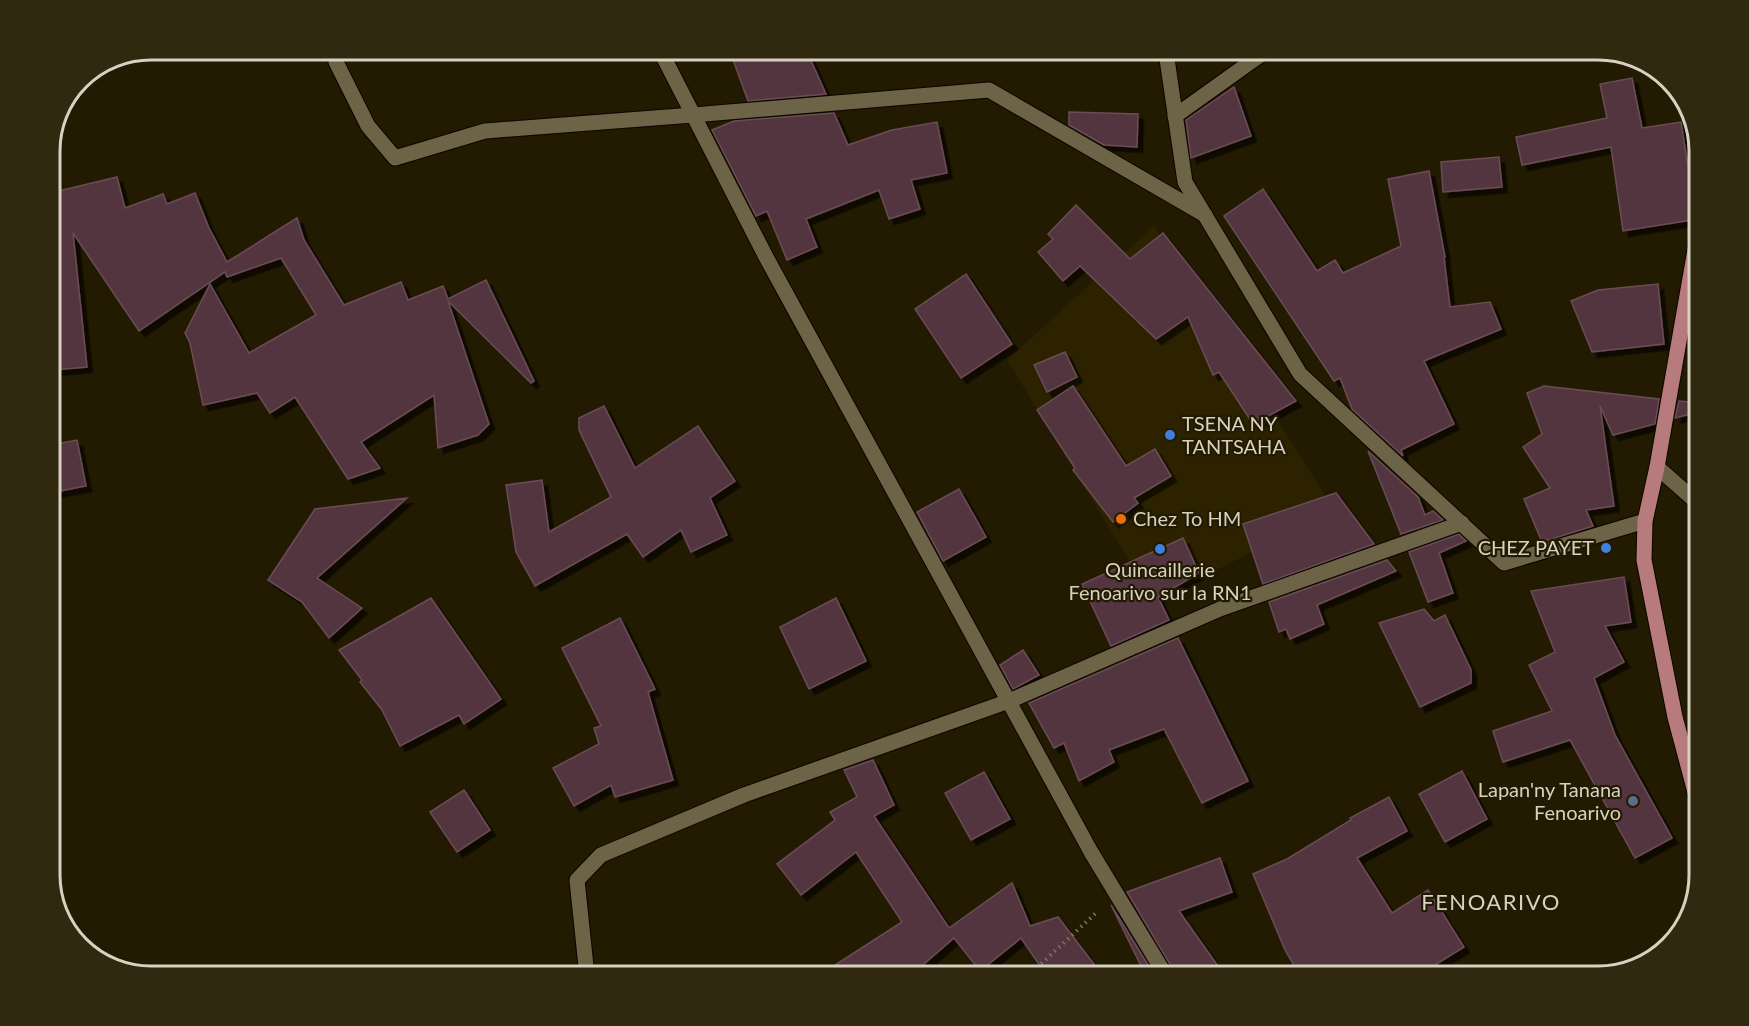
<svg xmlns="http://www.w3.org/2000/svg" width="1749" height="1026" viewBox="0 0 1749 1026" font-family="Lato,sans-serif">
  <defs>
    <filter id="shadow"><feDropShadow dx="5.5" dy="5.5" stdDeviation="0" flood-color="#0009"/></filter>
  </defs>
  <rect width="100%" height="100%" fill="#221a01"/>
  <polygon fill="#2d2200" points="1154,226 1335,511 1154,601 1007,360"/>
  <g fill="#533640" stroke="#6b4c56" stroke-width="1.5" filter="url(#shadow)">
    <polygon points="731,54 808,54 826,94 748,101"/>
    <polygon points="1632,78 1642,128 1681,122 1696,218 1692,220 1623,231 1611,147 1522,165 1516,137 1607,118 1600,84"/>
    <polygon points="1234,87 1251,136 1191,158 1186,120"/>
    <polygon points="1069,112 1138,114 1137,147 1104,145 1069,125"/>
    <polygon points="834,113 848,145 892,130 937,122 947,173 911,180 920,209 889,219 879,190 806,219 817,247 787,260 767,211 756,216 712,130 734,121"/>
    <polygon points="1499,157 1502,187 1443,192 1441,162"/>
    <polygon points="1429,171 1445,257 1444,257 1450,307 1490,302 1501,329 1424,361 1454,424 1401,450 1403,456 1352,409 1340,378 1334,381 1224,216 1263,189 1317,271 1335,260 1343,273 1401,246 1388,179"/>
    <polygon points="117,177 125,208 163,194 167,204 195,193 209,228 227,262 297,218 304,240 344,305 401,282 408,300 443,286 448,299 486,280 534,381 531,383 448,301 489,424 478,435 438,448 434,395 361,442 380,468 348,479 295,397 270,413 257,393 203,405 190,343 185,333 210,284 249,353 316,315 281,258 227,277 225,272 139,331 73,233 87,367 53,370 50,339 50,211 58,211 50,198 50,193"/>
    <polygon points="1076,205 1130,259 1163,233 1296,401 1253,424 1219,372 1213,375 1188,317 1156,339 1080,266 1063,281 1038,252 1053,239 1048,234"/>
    <polygon points="966,274 1012,344 961,378 915,309"/>
    <polygon points="1658,284 1664,344 1592,352 1571,301 1598,290"/>
    <polygon points="1065,352 1077,377 1047,392 1034,365"/>
    <polygon points="1073,386 1126,466 1155,449 1171,476 1134,498 1138,503 1113,522 1073,470 1075,468 1037,410"/>
    <polygon points="1544,386 1659,399 1655,424 1613,435 1600,406 1614,506 1586,510 1593,526 1542,542 1524,499 1550,488 1523,447 1542,434 1527,393"/>
    <polygon points="1679,401 1699,403 1699,412 1675,418"/>
    <polygon points="604,406 635,468 698,426 735,481 710,498 727,535 691,552 681,530 643,557 627,534 535,586 516,552 506,485 542,480 549,532 611,497 579,430 579,418"/>
    <polygon points="77,440 86,486 50,493 50,445"/>
    <polygon points="1368,451 1418,497 1425,515 1433,511 1443,520 1401,534"/>
    <polygon points="959,489 986,537 943,561 917,512"/>
    <polygon points="1336,493 1374,544 1263,584 1243,524"/>
    <polygon points="407,498 317,578 362,608 329,638 302,602 268,580 315,509"/>
    <polygon points="1459,534 1466,541 1439,553 1453,593 1428,602 1409,552"/>
    <polygon points="1183,538 1199,573 1158,597 1169,620 1111,646 1082,584"/>
    <polygon points="1387,560 1396,571 1317,605 1324,624 1290,639 1286,629 1279,632 1269,602"/>
    <polygon points="1624,577 1631,622 1605,626 1624,662 1594,678 1615,735 1672,838 1635,858 1570,740 1503,762 1493,731 1552,711 1529,665 1555,652 1531,591"/>
    <polygon points="431,598 501,699 464,724 459,715 400,746 382,710 360,682 362,680 339,650"/>
    <polygon points="836,598 866,661 809,689 780,627"/>
    <polygon points="1424,609 1434,621 1445,615 1471,670 1471,683 1420,707 1379,623"/>
    <polygon points="620,618 655,689 648,692 673,780 615,797 611,785 574,806 553,768 599,744 594,728 601,726 562,648"/>
    <polygon points="1178,638 1248,781 1202,803 1164,729 1109,750 1114,762 1079,781 1064,743 1054,748 1029,703"/>
    <polygon points="1023,650 1039,675 1013,689 1000,665"/>
    <polygon points="873,760 894,805 874,816 949,928 1012,883 1030,926 1058,917 1103,976 1047,976 1021,938 980,971 954,938 910,976 818,976 902,922 856,852 801,895 777,864 835,820 830,812 857,797 844,770"/>
    <polygon points="1462,771 1487,819 1445,842 1419,794"/>
    <polygon points="984,772 1010,819 971,840 945,793"/>
    <polygon points="464,790 490,830 457,852 430,812"/>
    <polygon points="1389,797 1407,831 1357,858 1392,913 1428,890 1464,947 1417,976 1300,976 1285,950 1253,874 1287,859 1351,820 1350,818"/>
    <polygon points="1220,858 1232,892 1179,911 1225,976 1176,976 1174,971 1127,892"/>
    <polygon points="1111,905 1155,976 1146,976"/>
  </g>
  <g fill="none" stroke-linecap="round" stroke-linejoin="round">
    <defs>
      <g id="minor">
        <polyline points="1166,52 1185,182 1300,374 1504,563 1645,521"/>
        <polyline points="662,54 766,257 1091,852 1166,976"/>
        <polyline points="336,62 368,126 395,158 485,131 693,115 989,90 1205,215"/>
        <polyline points="1175,116 1266,51"/>
        <polyline points="1657,467 1699,504"/>
        <polyline points="587,976 577,880 601,855 744,795 1009,701 1220,609 1462,523"/>
      </g>
      <polyline id="major" points="1699,227 1657,467 1645,521 1644,560 1675,717 1699,807"/>
    </defs>
    <use href="#minor" stroke="#0c0500" stroke-width="17"/>
    <use href="#major" stroke="#0c0500" stroke-width="17"/>
    <polyline stroke="#7d7762" stroke-width="4" stroke-dasharray="1.5 4.5" stroke-linecap="butt" points="1028,976 1096,913"/>
    <use href="#minor" stroke="#6d6447" stroke-width="15"/>
    <use href="#major" stroke="#b77b7e" stroke-width="15"/>
  </g>
  <g fill="#3f7fe0" stroke="#221a01" stroke-width="2">
    <circle cx="1170" cy="435" r="6"/>
    <circle cx="1606" cy="548" r="6"/>
    <circle cx="1160" cy="549" r="6"/>
  </g>
  <circle fill="#e8710a" stroke="#221a01" stroke-width="2" cx="1121" cy="519" r="6"/>
  <circle fill="#5c6f8a" stroke="#221a01" stroke-width="2" cx="1633" cy="801" r="6"/>
  <g text-anchor="middle" stroke-width="4.5" stroke-linejoin="round" paint-order="stroke">
    <g font-size="20" fill="#d6d1c1" stroke="#221a01" text-anchor="start">
      <text x="1182" y="431">TSENA NY<tspan x="1182" dy="23">TANTSAHA</tspan></text>
      <text x="1133" y="526">Chez To HM</text>
      <text x="1594" y="555" text-anchor="end">CHEZ PAYET</text>
      <text x="1160" y="577" text-anchor="middle">Quincaillerie<tspan x="1160" dy="23">Fenoarivo sur la RN1</tspan></text>
      <text x="1621" y="797" text-anchor="end">Lapan'ny Tanana<tspan x="1621" dy="23">Fenoarivo</tspan></text>
    </g>
    <g font-size="22" letter-spacing="1.5" fill="#d6d1c1" stroke="#221a01">
      <text x="1491" y="910">FENOARIVO</text>
    </g>
  </g>
  <path d="M0 0H1749V1026H0ZM151 60H1598A91 91 0 0 1 1689 151V875A91 91 0 0 1 1598 966H151A91 91 0 0 1 60 875V151A91 91 0 0 1 151 60Z" fill="#302910" fill-rule="evenodd"/>
  <path fill="none" stroke="#d6d1c1" stroke-width="3" d="M151 60H1598A91 91 0 0 1 1689 151V875A91 91 0 0 1 1598 966H151A91 91 0 0 1 60 875V151A91 91 0 0 1 151 60Z"/>
</svg>
